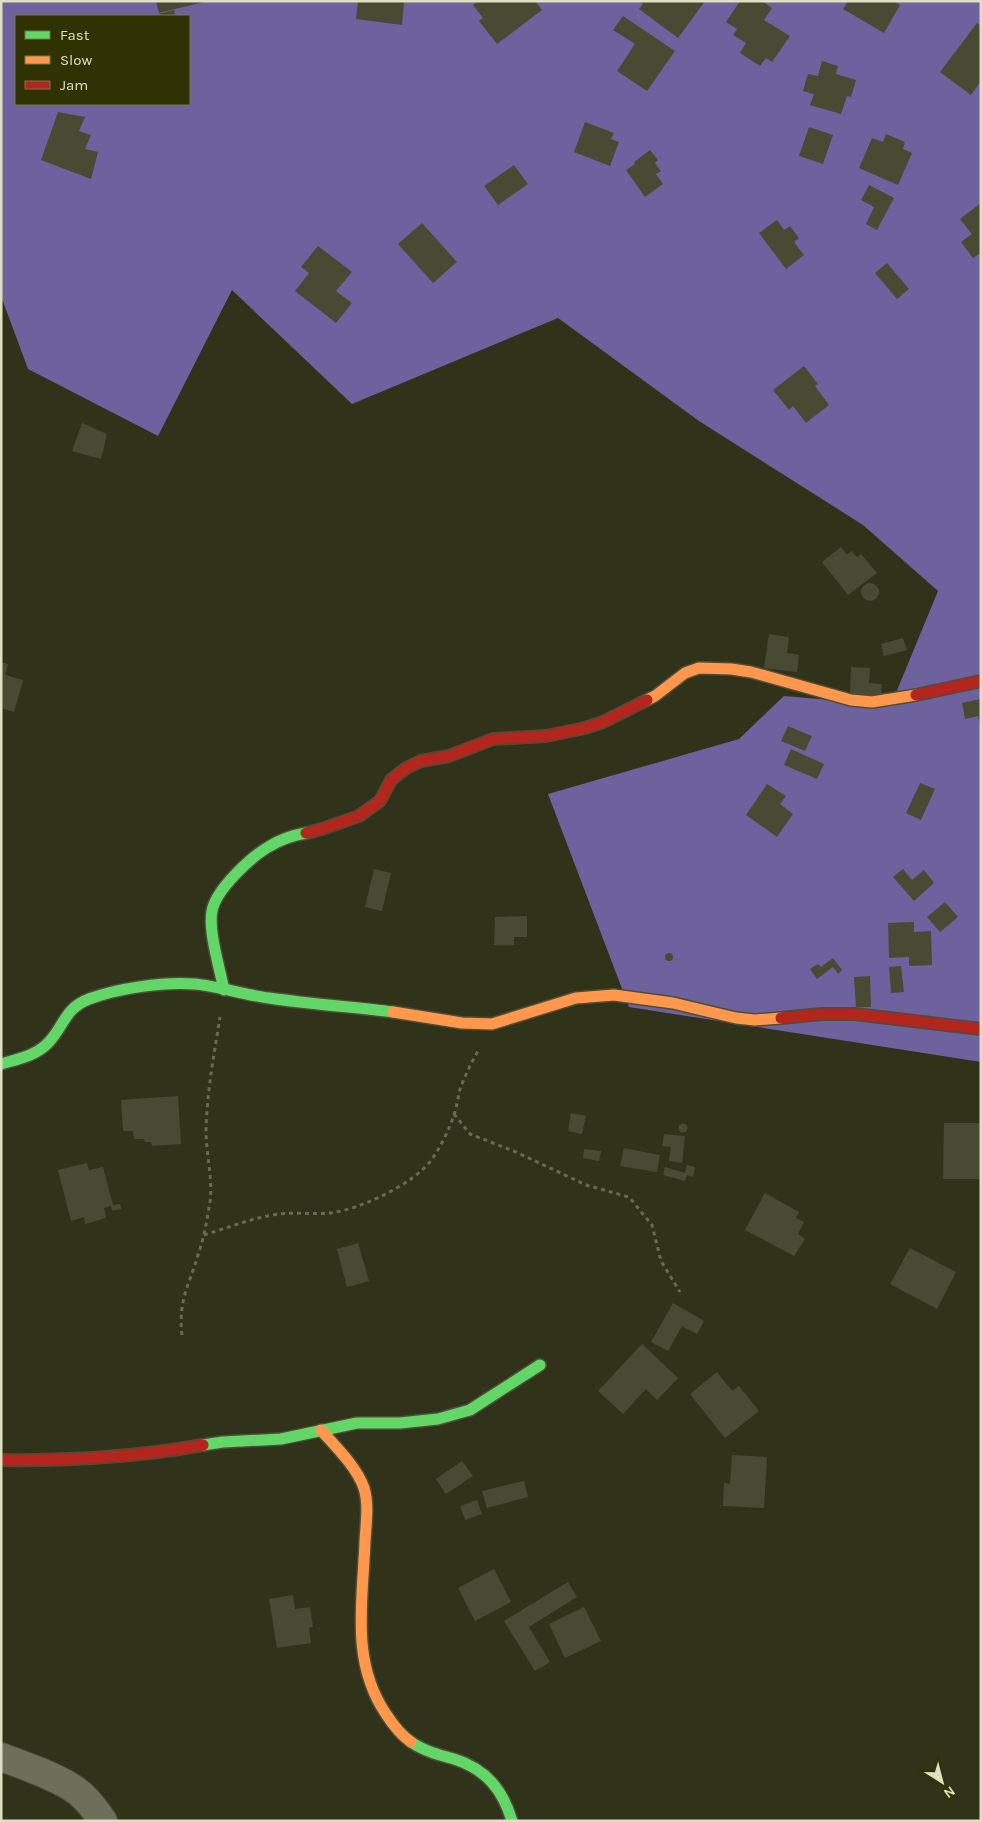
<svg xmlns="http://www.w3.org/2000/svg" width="982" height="1822" viewBox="0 0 982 1822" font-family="Karla,sans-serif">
  <rect width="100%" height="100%" fill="#31321a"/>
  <path fill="#6d629d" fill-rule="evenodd" d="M1,1H981V1062L629,1007L548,794L739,739L784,696L891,705L938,591L863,525L699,421L558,318L352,404L232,290L158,436L28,369L1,296ZM16,16H189V104H16Z"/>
  <g fill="#494a33">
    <polygon points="156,1 204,1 204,2 159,13"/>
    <polygon points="358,1 404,1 402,25 356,19"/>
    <polygon points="478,1 535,1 542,10 497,44 479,21 483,18 473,5"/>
    <polygon points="640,1 705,1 678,38 639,9 643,4"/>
    <polygon points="740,1 762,1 772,8 764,20 790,36 772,62 766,58 760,66 740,53 746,43 733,35 737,29 726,22"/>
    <polygon points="848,1 893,1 900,5 884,33 843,9"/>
    <polygon points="174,10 175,16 159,16 159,14"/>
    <polygon points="623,16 675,51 647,91 617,71 635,44 613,30"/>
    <polygon points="977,23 981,26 981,81 971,95 940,72"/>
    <polygon points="822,61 838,66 836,74 856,80 851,97 847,96 841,114 810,105 814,94 803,91 808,74 818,76"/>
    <polygon points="58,112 85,117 79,131 91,135 85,149 98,152 91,179 41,160"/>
    <polygon points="585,122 614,133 611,139 619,142 610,166 574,152"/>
    <polygon points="809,127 833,135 823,164 799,156"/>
    <polygon points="886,134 905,142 903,149 912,153 898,185 859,168 872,138 883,142"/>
    <polygon points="650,150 658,160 655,163 661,171 656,174 663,184 645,197 626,170 635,164 634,162"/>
    <polygon points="514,165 528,184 498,205 484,186"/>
    <polygon points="869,185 894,198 877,230 866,224 874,207 861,200"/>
    <polygon points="981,203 981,256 979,254 973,258 961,242 972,234 960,219"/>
    <polygon points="777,220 784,230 790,226 799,238 794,242 804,255 786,269 759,233"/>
    <polygon points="422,223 457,262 433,283 398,244"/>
    <polygon points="318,246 352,272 336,291 352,303 336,323 295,291 309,273 301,267"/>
    <polygon points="887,263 909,289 897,299 875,273"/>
    <polygon points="804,366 818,384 815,386 829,405 806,423 793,406 789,410 773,390"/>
    <polygon points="82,423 107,434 101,459 72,451"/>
    <polygon points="841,547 847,555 852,551 857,557 861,554 877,573 848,595 822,562"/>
    <circle cx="870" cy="592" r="9"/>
    <polygon points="769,634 789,637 787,653 799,655 797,672 764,668"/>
    <polygon points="903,638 907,650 884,656 881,644"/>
    <polygon points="1,662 8,664 5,675 23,680 14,712 1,708"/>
    <polygon points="851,667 870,668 869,683 882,684 881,697 850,696"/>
    <polygon points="981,699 981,726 980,726 978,716 965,719 962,703"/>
    <polygon points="788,726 812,736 805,751 781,741"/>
    <polygon points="791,749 824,764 817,779 784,765"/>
    <polygon points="920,783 935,789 921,820 906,813"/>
    <polygon points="767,784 786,796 780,804 793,814 777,837 746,815"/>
    <polygon points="374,869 391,873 382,911 365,907"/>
    <polygon points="903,869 912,880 924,870 934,883 914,901 893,877"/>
    <polygon points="945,902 958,917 940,932 927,917"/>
    <polygon points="527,916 527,937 514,937 514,945 494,945 495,917"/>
    <polygon points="914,922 914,932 931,931 932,965 909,966 909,957 889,958 888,923"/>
    <circle cx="669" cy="957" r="4"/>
    <polygon points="833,958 842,970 838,974 833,967 817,979 810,969 818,964 821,967"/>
    <polygon points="901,966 904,992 891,993 889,967"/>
    <polygon points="870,976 871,1007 856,1007 854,977"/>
    <polygon points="178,1096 181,1144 152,1146 151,1142 145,1142 144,1139 134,1139 133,1131 123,1131 121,1100"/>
    <polygon points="571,1113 586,1116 582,1134 568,1131"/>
    <polygon points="944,1123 981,1123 981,1179 943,1179"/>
    <circle cx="683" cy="1128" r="4.5"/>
    <polygon points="664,1134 685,1136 682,1163 669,1161 671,1147 662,1146"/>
    <polygon points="624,1148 660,1155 657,1172 620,1166"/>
    <polygon points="584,1149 601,1151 599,1161 583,1158"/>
    <polygon points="87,1163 89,1170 103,1167 113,1205 120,1204 121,1209 112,1211 111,1206 104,1208 106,1218 85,1224 84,1217 71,1221 58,1170"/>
    <polygon points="687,1165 695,1167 693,1177 687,1175 685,1181 663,1175 665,1167 685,1173"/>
    <polygon points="765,1193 799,1212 796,1218 804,1222 798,1234 805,1239 794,1256 745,1230"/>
    <polygon points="358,1243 369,1281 347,1287 337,1249"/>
    <polygon points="910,1248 956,1272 937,1309 890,1284"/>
    <polygon points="673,1303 704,1321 697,1334 682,1326 668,1351 651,1342"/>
    <polygon points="642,1344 678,1378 657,1400 646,1389 623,1414 598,1391"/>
    <polygon points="717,1372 732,1391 739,1386 759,1411 725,1438 690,1394"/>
    <polygon points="732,1455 767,1457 764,1508 723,1506 724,1483 730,1484"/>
    <polygon points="462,1461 473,1476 446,1494 436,1479"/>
    <polygon points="524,1481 528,1497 487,1508 482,1491"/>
    <polygon points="477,1500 482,1514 465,1520 460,1506"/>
    <polygon points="494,1569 511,1602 475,1621 458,1588"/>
    <polygon points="568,1582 577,1597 529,1627 550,1662 535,1671 504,1621"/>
    <polygon points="293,1595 295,1609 310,1607 313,1627 309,1628 311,1643 277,1648 269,1599"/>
    <polygon points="584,1607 601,1641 565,1658 549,1624"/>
  </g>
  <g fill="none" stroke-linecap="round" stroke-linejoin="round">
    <defs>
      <path id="street" d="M1,1757C23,1765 55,1776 74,1789C86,1797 95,1809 103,1821"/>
      <g id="fast">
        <path d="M224,990C220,969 208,931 212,911C216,889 252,856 270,846C280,840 294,835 306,833"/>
        <path d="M1,1064C18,1059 36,1056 49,1042C64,1026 65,1008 89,999C119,988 162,982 194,984C219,986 244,995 269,998C310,1004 352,1007 393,1012"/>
        <polyline points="203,1445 223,1442 281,1439 357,1423 400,1423 438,1419 470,1410 540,1365"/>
        <path d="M411,1742C424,1751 439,1755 454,1759C486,1769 503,1790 512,1821"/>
      </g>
      <g id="slow">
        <polyline points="647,700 655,696 685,673 699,668 731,669 751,672 851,700 872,702 916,695"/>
        <polyline points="393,1012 462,1023 492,1024 576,998 614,995 673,1003 736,1018 755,1020 781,1018"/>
        <path d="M321,1430C336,1447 356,1466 364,1488C369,1504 366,1524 365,1541C363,1600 350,1661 386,1714C393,1725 401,1735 411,1742"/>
      </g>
      <g id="jam">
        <polyline points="916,695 981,681"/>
        <polyline points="306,833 322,829 359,816 380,801 391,780 406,768 421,761 449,756 493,739 546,736 585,728 603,722 647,700"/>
        <polyline points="781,1018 822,1014 855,1014 981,1029"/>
        <path d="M1,1460C68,1461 136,1457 203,1445"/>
      </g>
    </defs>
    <use href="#street" stroke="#4d4d39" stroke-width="30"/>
    <use href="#fast" stroke="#4d4d39" stroke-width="14"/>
    <use href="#slow" stroke="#4d4d39" stroke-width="14"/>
    <use href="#jam" stroke="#4d4d39" stroke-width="14"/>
    <g stroke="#686956" stroke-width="3" stroke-dasharray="4 4" stroke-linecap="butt">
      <polyline points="454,1114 470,1134 516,1152 586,1185 629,1197 652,1225 661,1261 680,1292"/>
      <path d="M204,1235C227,1228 249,1219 273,1215C292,1211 311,1215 330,1213C359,1210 416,1183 432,1159C441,1146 449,1130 454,1115C457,1106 458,1097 460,1089C465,1076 471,1063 478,1051"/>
      <path d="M182,1335C178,1300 189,1286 198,1255C204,1238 207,1220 210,1202C213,1178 206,1155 206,1130C207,1091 214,1055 220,1017"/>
    </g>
    <use href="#street" stroke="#6e6f5a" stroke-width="28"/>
    <use href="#fast" stroke="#63d668" stroke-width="11"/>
    <use href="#slow" stroke="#ff974d" stroke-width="11"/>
    <use href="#jam" stroke="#b3261e" stroke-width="11"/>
  </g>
  <rect width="982" height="1822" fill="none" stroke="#dde0c1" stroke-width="5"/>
  <rect x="15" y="15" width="175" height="90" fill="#313203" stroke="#76784f"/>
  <rect x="25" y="31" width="25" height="8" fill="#63d668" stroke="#76784f"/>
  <text x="60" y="40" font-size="15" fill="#dde0c1">Fast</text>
  <rect x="25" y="56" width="25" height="8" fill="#ff974d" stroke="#76784f"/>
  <text x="60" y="65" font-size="15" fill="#dde0c1">Slow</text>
  <rect x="25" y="81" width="25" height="8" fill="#b3261e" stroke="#76784f"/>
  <text x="60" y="90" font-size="15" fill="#dde0c1">Jam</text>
  <g transform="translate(942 1782) rotate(144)" stroke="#313203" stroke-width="4" paint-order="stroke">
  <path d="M0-4L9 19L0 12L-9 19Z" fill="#dde0c1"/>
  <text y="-8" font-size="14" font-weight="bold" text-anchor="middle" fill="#dde0c1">N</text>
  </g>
</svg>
